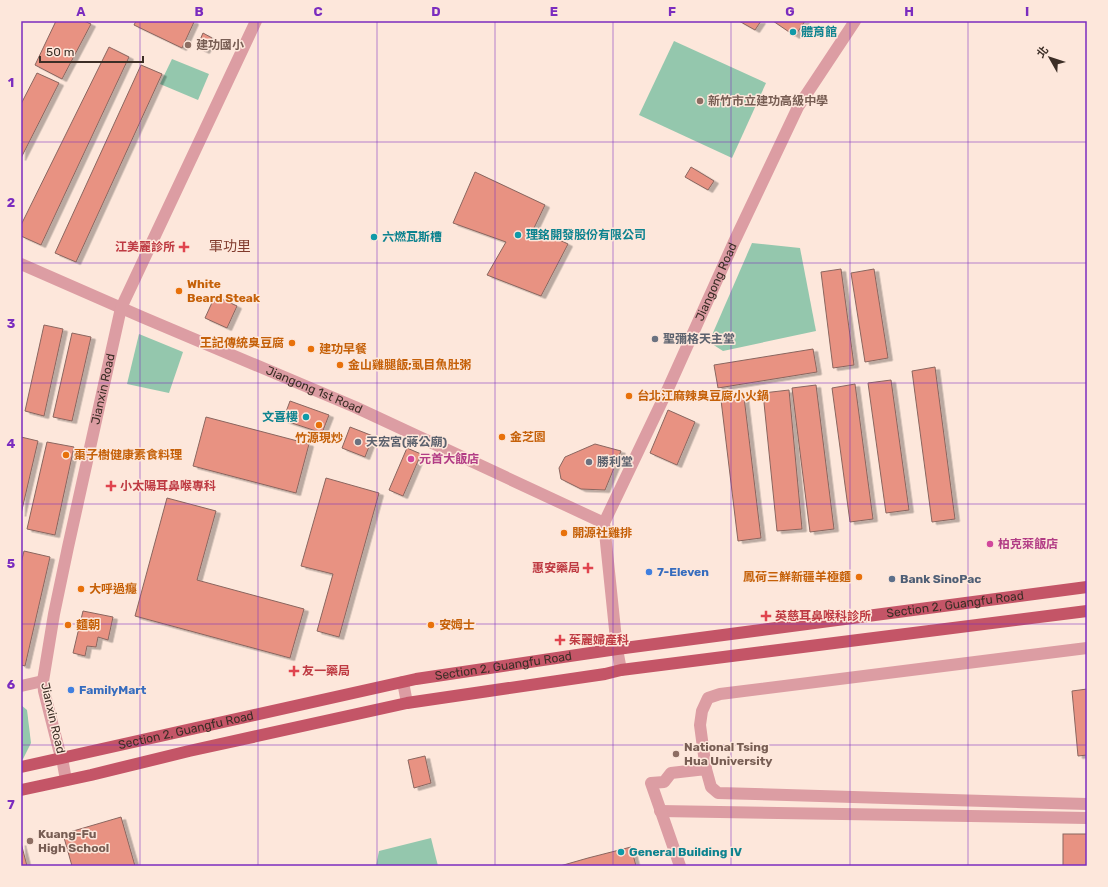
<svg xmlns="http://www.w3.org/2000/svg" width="1108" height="887" viewBox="0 0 1108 887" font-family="Rubik,'Noto Sans TC',sans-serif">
  <defs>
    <filter id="shadow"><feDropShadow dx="4.5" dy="2.5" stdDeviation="0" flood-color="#0004"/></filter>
  </defs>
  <rect width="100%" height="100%" fill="#fde7db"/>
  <g fill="#94c7ad">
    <polygon points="674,41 766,83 732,158 639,115"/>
    <polygon points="172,59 209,74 198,100 160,84"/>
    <polygon points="752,243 800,248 816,331 723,351 709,342"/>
    <polygon points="139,334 183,352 169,393 127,384"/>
    <polygon points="21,705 27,710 31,743 23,759 21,760"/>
    <polygon points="431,838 438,866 376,866 379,851"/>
  </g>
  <g fill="#e89282" stroke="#8a665f" filter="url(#shadow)">
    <polygon points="56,21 84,21 91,24 62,79 35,65"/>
    <polygon points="136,21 193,21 194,22 182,48 134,25"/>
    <polygon points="739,21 761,21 755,30"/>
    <polygon points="773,21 805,21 795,36"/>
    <polygon points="203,33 212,38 205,51 197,47"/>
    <polygon points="109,47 129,57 41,245 21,236 21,225"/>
    <polygon points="141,65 162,74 76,262 55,253"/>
    <polygon points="37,73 59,83 21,158 21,104"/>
    <polygon points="691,167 714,181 708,190 685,177"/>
    <polygon points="475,172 545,205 534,228 568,244 541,296 487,275 506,242 453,223"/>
    <polygon points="841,269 854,365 833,368 821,272"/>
    <polygon points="874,269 888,358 865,362 851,273"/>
    <polygon points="215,296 237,306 227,328 205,318"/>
    <polygon points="44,325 63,329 44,416 25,411"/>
    <polygon points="72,333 91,337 72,421 53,417"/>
    <polygon points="813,349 817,372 718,388 714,365"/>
    <polygon points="935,367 955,519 932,522 912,371"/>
    <polygon points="891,380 909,510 886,513 868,383"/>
    <polygon points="855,384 873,519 850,522 832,388"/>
    <polygon points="816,385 834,529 810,532 792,388"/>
    <polygon points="789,390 802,529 777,531 763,393"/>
    <polygon points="744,397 761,538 738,541 721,400"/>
    <polygon points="290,401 329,415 322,433 283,420"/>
    <polygon points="668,410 695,422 677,465 650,453"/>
    <polygon points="206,417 309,444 296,493 193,466"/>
    <polygon points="350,427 373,436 365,457 342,448"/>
    <polygon points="21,437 38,441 21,514"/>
    <polygon points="47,442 74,447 55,535 27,529"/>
    <polygon points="595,444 621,451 605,490 581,489 561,479 559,468 565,457"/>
    <polygon points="407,448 421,454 403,496 389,490"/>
    <polygon points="326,478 379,493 339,637 317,631 333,574 301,566"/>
    <polygon points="167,498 216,511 197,580 304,609 290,658 135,616"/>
    <polygon points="24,551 50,557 25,666 21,665 21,563"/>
    <polygon points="83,611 113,617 108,640 98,637 96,647 87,646 85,656 73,653"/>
    <polygon points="1087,689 1087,755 1078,756 1072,691"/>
    <polygon points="425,756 431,783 414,788 408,760"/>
    <polygon points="121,817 135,866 72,866 63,834"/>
    <rect x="1063" y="834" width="24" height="32"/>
    <polygon points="21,843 27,866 21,866"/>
    <polygon points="631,847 636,866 560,866 588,858"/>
  </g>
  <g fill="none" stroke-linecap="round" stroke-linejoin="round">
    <g stroke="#dc9da3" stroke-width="12">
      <path id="s1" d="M21,264L142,317L355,407L604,523"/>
      <path id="s2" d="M621,670L617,649L604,523L667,391L734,242L798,107L855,21"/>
      <polyline points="403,682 407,703"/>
      <polyline points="21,686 43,681"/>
      <polyline points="706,770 700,725 702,711 708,698 720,694 1087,648"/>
      <path id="s3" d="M66,780L62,758L59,750L44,691L43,681L54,614L68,547L121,308L256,21"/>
      <polyline points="660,811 1087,818"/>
      <polyline points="680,866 651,783 664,782 671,773 706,769 711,787 718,793 1087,804"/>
    </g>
    <g stroke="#c45567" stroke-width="12">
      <path id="s4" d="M21,767L416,679L617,649L1087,587"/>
      <polyline points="21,790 91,775 189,751 407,703 605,674 621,670 1087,611"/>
    </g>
  </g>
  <path fill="none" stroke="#7b2cbf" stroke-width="1" stroke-opacity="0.55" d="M140,21V866M258,21V866M377,21V866M495,21V866M613,21V866M731,21V866M850,21V866M968,21V866M21,142H1087M21,263H1087M21,383H1087M21,504H1087M21,624H1087M21,745H1087"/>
  <g fill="#0f9aa8" stroke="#fde7db" stroke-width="1.5">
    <circle cx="793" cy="32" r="4"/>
    <circle cx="518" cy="235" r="4"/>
    <circle cx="374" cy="237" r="4"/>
    <circle cx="306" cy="417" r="4"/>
    <circle cx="621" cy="852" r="4"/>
  </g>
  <g fill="#8d6e63" stroke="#fde7db" stroke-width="1.5">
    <circle cx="188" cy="45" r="4"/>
    <circle cx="700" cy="101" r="4"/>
    <circle cx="676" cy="754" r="4"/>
    <circle cx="30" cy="841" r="4"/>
  </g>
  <g fill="#e0444e" stroke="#fde7db" stroke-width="1.5">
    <path d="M182 241h4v4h4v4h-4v4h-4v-4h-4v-4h4z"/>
    <path d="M109 480h4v4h4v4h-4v4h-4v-4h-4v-4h4z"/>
    <path d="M586 562h4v4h4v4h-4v4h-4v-4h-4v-4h4z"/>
    <path d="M764 610h4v4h4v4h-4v4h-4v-4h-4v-4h4z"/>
    <path d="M558 634h4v4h4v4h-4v4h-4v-4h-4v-4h4z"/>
    <path d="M292 665h4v4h4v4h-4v4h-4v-4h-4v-4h4z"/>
  </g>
  <g fill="#e8710a" stroke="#fde7db" stroke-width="1.5">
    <circle cx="179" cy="291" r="4"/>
    <circle cx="292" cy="343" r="4"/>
    <circle cx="311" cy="349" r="4"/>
    <circle cx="340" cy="365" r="4"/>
    <circle cx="629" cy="396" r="4"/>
    <circle cx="319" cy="425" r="4"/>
    <circle cx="502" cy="437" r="4"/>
    <circle cx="66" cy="455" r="4"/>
    <circle cx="564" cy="533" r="4"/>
    <circle cx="859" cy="577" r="4"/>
    <circle cx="81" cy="589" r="4"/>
    <circle cx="68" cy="625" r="4"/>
    <circle cx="431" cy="625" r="4"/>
  </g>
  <g fill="#6b7280" stroke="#fde7db" stroke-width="1.5">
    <circle cx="655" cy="339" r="4"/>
    <circle cx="358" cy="442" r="4"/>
    <circle cx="589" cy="462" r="4"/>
  </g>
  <g fill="#d1479c" stroke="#fde7db" stroke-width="1.5">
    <circle cx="411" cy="459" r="4"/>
    <circle cx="990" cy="544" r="4"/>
  </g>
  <g fill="#3f7fe0" stroke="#fde7db" stroke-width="1.5">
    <circle cx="649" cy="572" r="4"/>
    <circle cx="71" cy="690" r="4"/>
  </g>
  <circle fill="#5c6f8a" stroke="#fde7db" stroke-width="1.5" cx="892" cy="579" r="4"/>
  <g text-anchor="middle" stroke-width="3" stroke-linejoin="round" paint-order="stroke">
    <g font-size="12" font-weight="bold" fill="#0d838f" stroke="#fde7db" text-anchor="start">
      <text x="801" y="36">體育館</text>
      <text x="526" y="239">理銘開發股份有限公司</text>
      <text x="382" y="241">六燃瓦斯槽</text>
      <text x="298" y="421" text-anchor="end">文喜樓</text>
      <text x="629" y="856">General Building IV</text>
    </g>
    <g font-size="12" font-weight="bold" fill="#785e54" stroke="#fde7db" text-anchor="start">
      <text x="196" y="49">建功國小</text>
      <text x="708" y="105">新竹市立建功高級中學</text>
      <text x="684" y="751">National Tsing<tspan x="684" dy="14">Hua University</tspan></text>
      <text x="38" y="838">Kuang-Fu<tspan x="38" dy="14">High School</tspan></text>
    </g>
    <g font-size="12" font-weight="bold" fill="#be3a42" stroke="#fde7db" text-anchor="start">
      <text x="175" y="251" text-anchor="end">江美麗診所</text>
      <text x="120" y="490">小太陽耳鼻喉專科</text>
      <text x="580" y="572" text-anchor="end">惠安藥局</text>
      <text x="775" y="620">英慈耳鼻喉科診所</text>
      <text x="569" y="644">茱麗婦產科</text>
      <text x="302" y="675">友一藥局</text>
    </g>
    <g font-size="12" fill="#3c2e26" stroke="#fde7db">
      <text dy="4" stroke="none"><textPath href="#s2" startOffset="414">Jiangong Road</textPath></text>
      <text dy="4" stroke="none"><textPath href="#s3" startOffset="400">Jianxin Road</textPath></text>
      <text dy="4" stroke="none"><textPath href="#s1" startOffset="319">Jiangong 1st Road</textPath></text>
      <text dy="4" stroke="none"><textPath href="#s4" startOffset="949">Section 2, Guangfu Road</textPath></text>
      <text dy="4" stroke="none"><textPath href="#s4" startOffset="493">Section 2, Guangfu Road</textPath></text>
      <text transform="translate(53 718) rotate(77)" y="4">Jianxin Road</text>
      <text dy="4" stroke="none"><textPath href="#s4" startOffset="169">Section 2, Guangfu Road</textPath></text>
    </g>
    <g font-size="12" font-weight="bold" fill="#c56008" stroke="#fde7db" text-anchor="start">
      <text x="187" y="288">White<tspan x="187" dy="14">Beard Steak</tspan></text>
      <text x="284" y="347" text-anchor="end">王記傳統臭豆腐</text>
      <text x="319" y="353">建功早餐</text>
      <text x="348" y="369">金山雞腿飯;虱目魚肚粥</text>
      <text x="637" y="400">台北江麻辣臭豆腐小火鍋</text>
      <text x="510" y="441">金芝園</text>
      <text x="319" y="442" text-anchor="middle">竹源現炒</text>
      <text x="74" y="459">棗子樹健康素食料理</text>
      <text x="572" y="537">開源社雞排</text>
      <text x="851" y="581" text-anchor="end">鳳荷三鮮新疆羊極麵</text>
      <text x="89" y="593">大呼過癮</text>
      <text x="76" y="629">麵朝</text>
      <text x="439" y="629">安姆士</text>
    </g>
    <g font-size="12" font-weight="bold" fill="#5b616d" stroke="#fde7db" text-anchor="start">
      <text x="663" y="343">聖彌格天主堂</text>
      <text x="366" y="446">天宏宮(蔣公廟)</text>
      <text x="597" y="466">勝利堂</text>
    </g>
    <g font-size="12" font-weight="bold" fill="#b23c85" stroke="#fde7db" text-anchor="start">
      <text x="419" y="463">元首大飯店</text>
      <text x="998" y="548">柏克萊飯店</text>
    </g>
    <g font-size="12" font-weight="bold" fill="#366cbe" stroke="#fde7db" text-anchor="start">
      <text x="657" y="576">7-Eleven</text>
      <text x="79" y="694">FamilyMart</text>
    </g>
    <g font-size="12" font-weight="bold" fill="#4e5e75" stroke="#fde7db" text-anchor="start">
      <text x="900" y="583">Bank SinoPac</text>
    </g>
    <g font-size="14" fill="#803a2c" stroke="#fde7db">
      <text x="230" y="251">軍功里</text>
    </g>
  </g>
  <rect width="1108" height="887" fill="none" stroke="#fde7db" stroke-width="44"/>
  <g transform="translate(1050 58) rotate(309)" stroke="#fde7db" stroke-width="3" paint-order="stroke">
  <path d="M0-3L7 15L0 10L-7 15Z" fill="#3c2e26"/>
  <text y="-6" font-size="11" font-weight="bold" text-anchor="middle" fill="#3c2e26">北</text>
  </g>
  <path d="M40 56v6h103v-6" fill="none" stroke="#3c2e26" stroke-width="2"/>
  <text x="46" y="56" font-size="12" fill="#3c2e26" stroke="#fde7db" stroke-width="3" paint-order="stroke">50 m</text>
  <rect x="22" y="22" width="1064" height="843" fill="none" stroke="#7b2cbf" stroke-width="1.5"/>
  <g font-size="13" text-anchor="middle" font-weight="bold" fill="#7b2cbf">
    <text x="81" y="16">A</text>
    <text x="199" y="16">B</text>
    <text x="318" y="16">C</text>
    <text x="436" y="16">D</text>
    <text x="554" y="16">E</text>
    <text x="672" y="16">F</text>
    <text x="790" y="16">G</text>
    <text x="909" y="16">H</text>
    <text x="1027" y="16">I</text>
    <text x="11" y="87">1</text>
    <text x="11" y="207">2</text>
    <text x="11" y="328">3</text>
    <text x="11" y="448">4</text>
    <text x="11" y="568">5</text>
    <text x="11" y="689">6</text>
    <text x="11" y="809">7</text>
  </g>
</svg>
